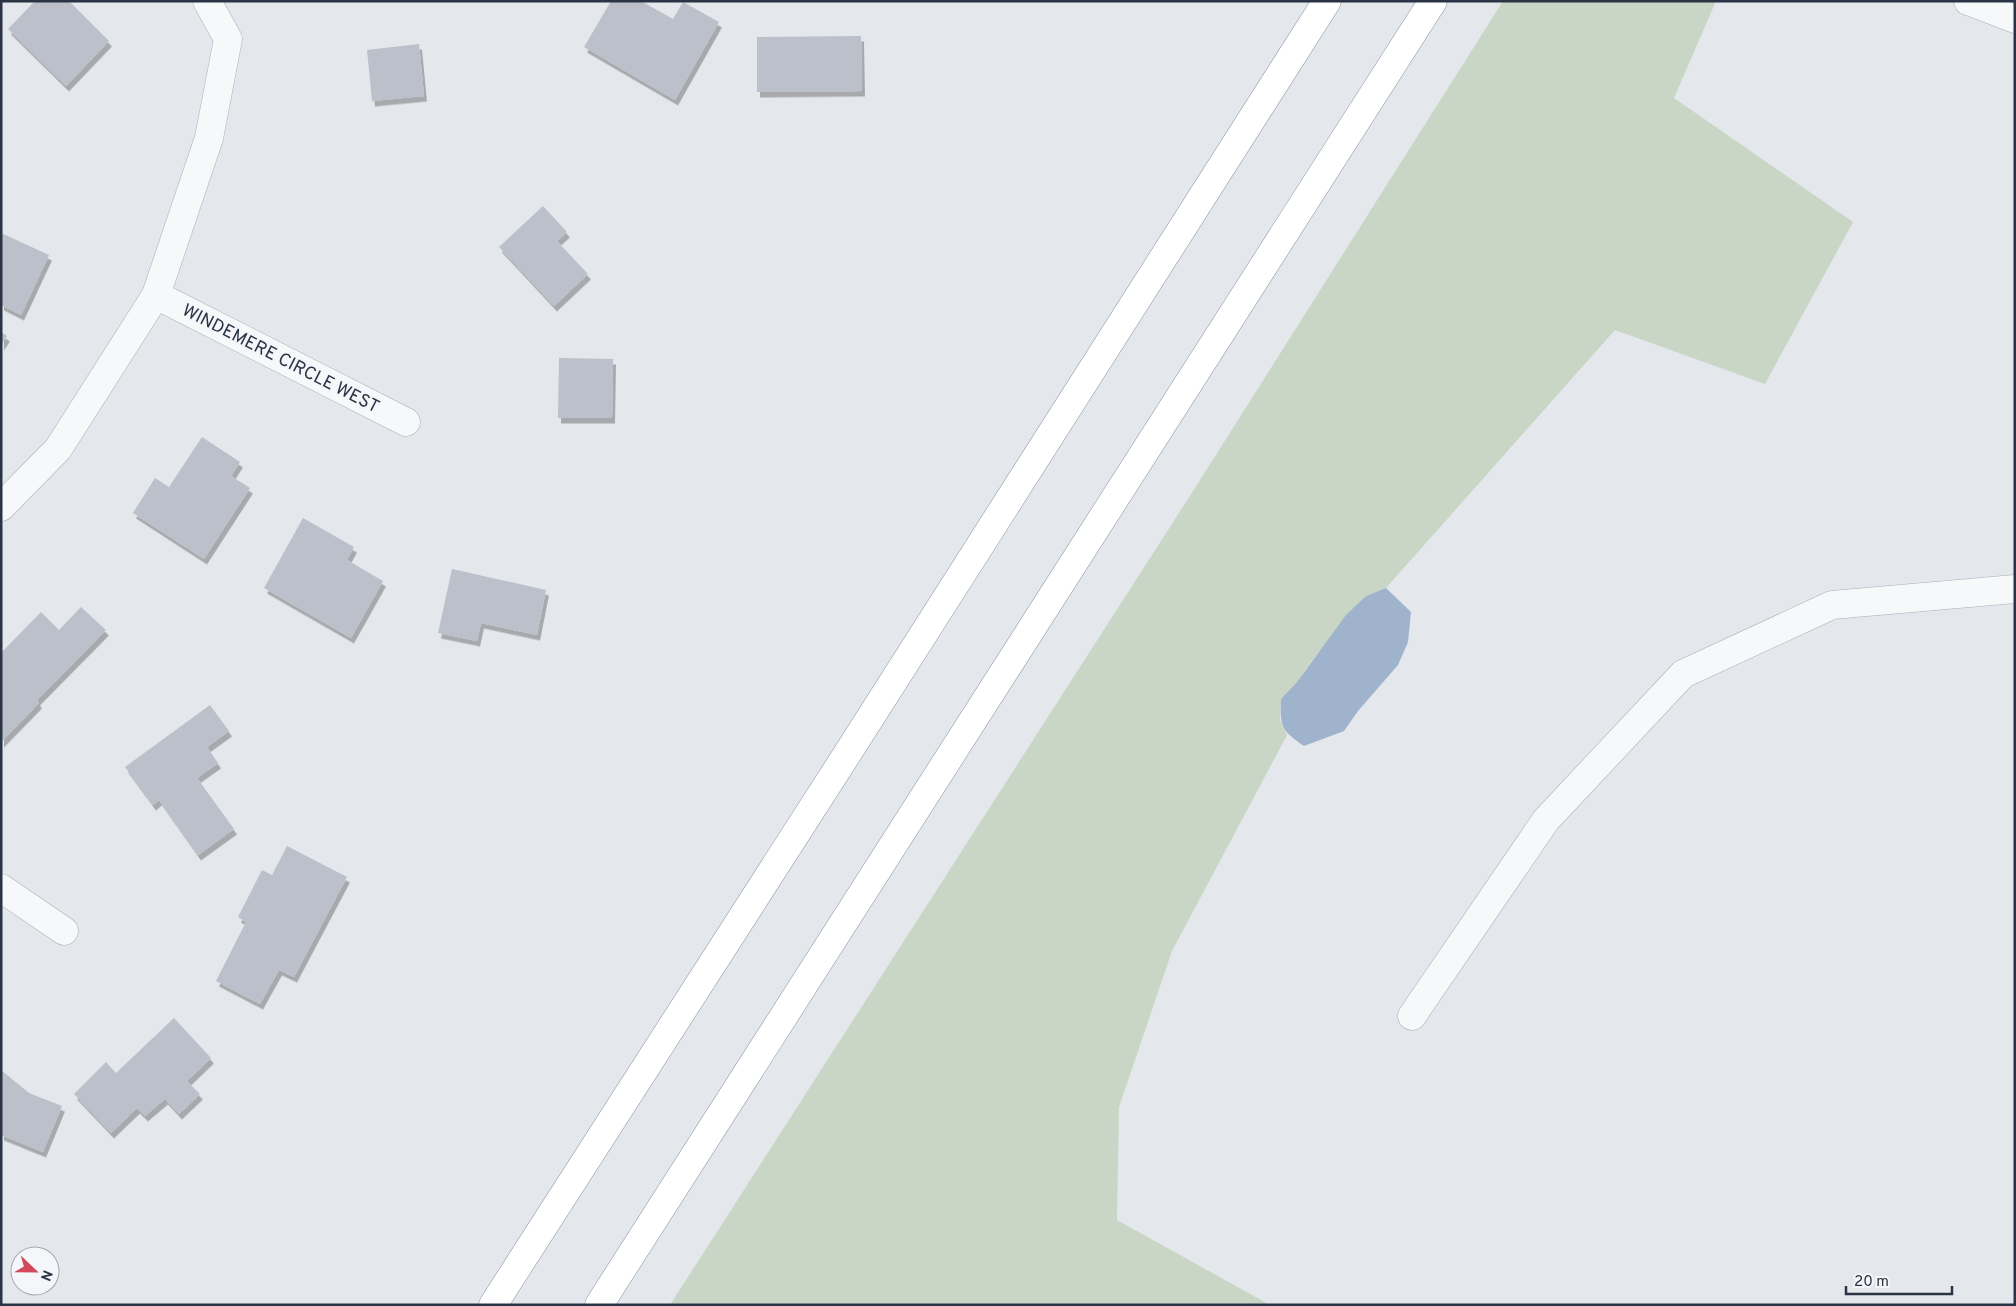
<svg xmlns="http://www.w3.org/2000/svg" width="2016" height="1306" viewBox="0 0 2016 1306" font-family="Overpass,sans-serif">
  <defs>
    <filter id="shadow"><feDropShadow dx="3" dy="5.5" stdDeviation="0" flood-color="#0004"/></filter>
  </defs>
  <rect width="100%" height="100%" fill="#e4e7ec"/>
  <polygon fill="#c9d6c5" points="1503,1 1716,1 1674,98 1853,222 1765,384 1615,330 1386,588 1366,596 1310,663 1297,682 1281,699 1280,720 1287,735 1172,951 1119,1107 1117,1220 1270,1305 670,1305 1195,488"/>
  <path fill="#9fb4cc" d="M1386,588L1411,612L1408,642L1398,665L1358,711L1344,731L1304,746C1281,730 1280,727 1281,699L1297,682L1346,615L1366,596Z"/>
  <g fill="#bbc0ca" filter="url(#shadow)">
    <polygon points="35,1 69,1 109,41 66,86 8,29"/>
    <polygon points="611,1 641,1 673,19 683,2 719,22 675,100 584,47"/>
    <polygon points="861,36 862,91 757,92 757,37"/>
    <polygon points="419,44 424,96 372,101 367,50"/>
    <polygon points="543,206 567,232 557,241 588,274 554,306 499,247"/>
    <polygon points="1,233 49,255 21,315 1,305"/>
    <polygon points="1,332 7,336 1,345"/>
    <polygon points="559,358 613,359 612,418 558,418"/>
    <polygon points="202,437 240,462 231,476 250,488 204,559 133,513 155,478 169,487"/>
    <polygon points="303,518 354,547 347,560 383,581 351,638 264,588"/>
    <polygon points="452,569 546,590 537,635 481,623 477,641 438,633"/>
    <polygon points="81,607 106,630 37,700 39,703 1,742 1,653 41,612 59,630"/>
    <polygon points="210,705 229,731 207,747 218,763 197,778 234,829 198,855 159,800 153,805 125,767"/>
    <polygon points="287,846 347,877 294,977 279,970 260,1004 216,981 246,922 238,917 262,870 272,875"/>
    <polygon points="174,1018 211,1058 187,1081 200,1094 179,1114 165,1099 145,1116 137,1108 111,1133 74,1094 106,1062 116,1073"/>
    <polygon points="1,1070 29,1093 62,1106 43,1152 1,1135"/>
  </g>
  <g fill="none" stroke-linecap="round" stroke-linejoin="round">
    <defs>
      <g id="minor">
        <polyline points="156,295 406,422"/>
        <polyline points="1,507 58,449 156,295 209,138 228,39 207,1"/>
        <polyline points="1,888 64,931"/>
        <polyline points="1412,1016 1546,820 1683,674 1832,605 2015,589"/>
      </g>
      <polyline id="tertiary" points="1968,1 2015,19"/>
      <g id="motorway">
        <polyline points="493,1305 842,762 1327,1"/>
        <polyline points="599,1305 1433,1"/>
      </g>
    </defs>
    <use href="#minor" stroke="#a9aeb7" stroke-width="29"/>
    <use href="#tertiary" stroke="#a9aeb7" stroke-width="29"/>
    <use href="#motorway" stroke="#8b94a3" stroke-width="29"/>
    <use href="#minor" stroke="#f7f8fa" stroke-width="28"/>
    <use href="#tertiary" stroke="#f7f8fa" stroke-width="28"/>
    <use href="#motorway" stroke="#fff" stroke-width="28"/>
  </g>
  <g text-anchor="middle" stroke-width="4" stroke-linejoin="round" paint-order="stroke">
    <g font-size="18" fill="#2b3445" stroke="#f4f6f9">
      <text transform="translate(281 358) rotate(27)" y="6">WINDEMERE CIRCLE WEST</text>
    </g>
  </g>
  <rect width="2016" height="1306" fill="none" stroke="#2b3445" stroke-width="5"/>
  <g transform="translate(35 1271) rotate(112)"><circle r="24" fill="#f4f6f9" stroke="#a4a8b1"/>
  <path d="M0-4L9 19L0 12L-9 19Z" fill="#d1495b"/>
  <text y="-8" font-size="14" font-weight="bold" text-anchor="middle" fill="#2b3445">N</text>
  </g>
  <path d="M1846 1286v8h106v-8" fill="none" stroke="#2b3445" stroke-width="2.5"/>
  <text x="1854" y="1286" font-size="15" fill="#2b3445" stroke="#f4f6f9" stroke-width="4" paint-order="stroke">20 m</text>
</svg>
